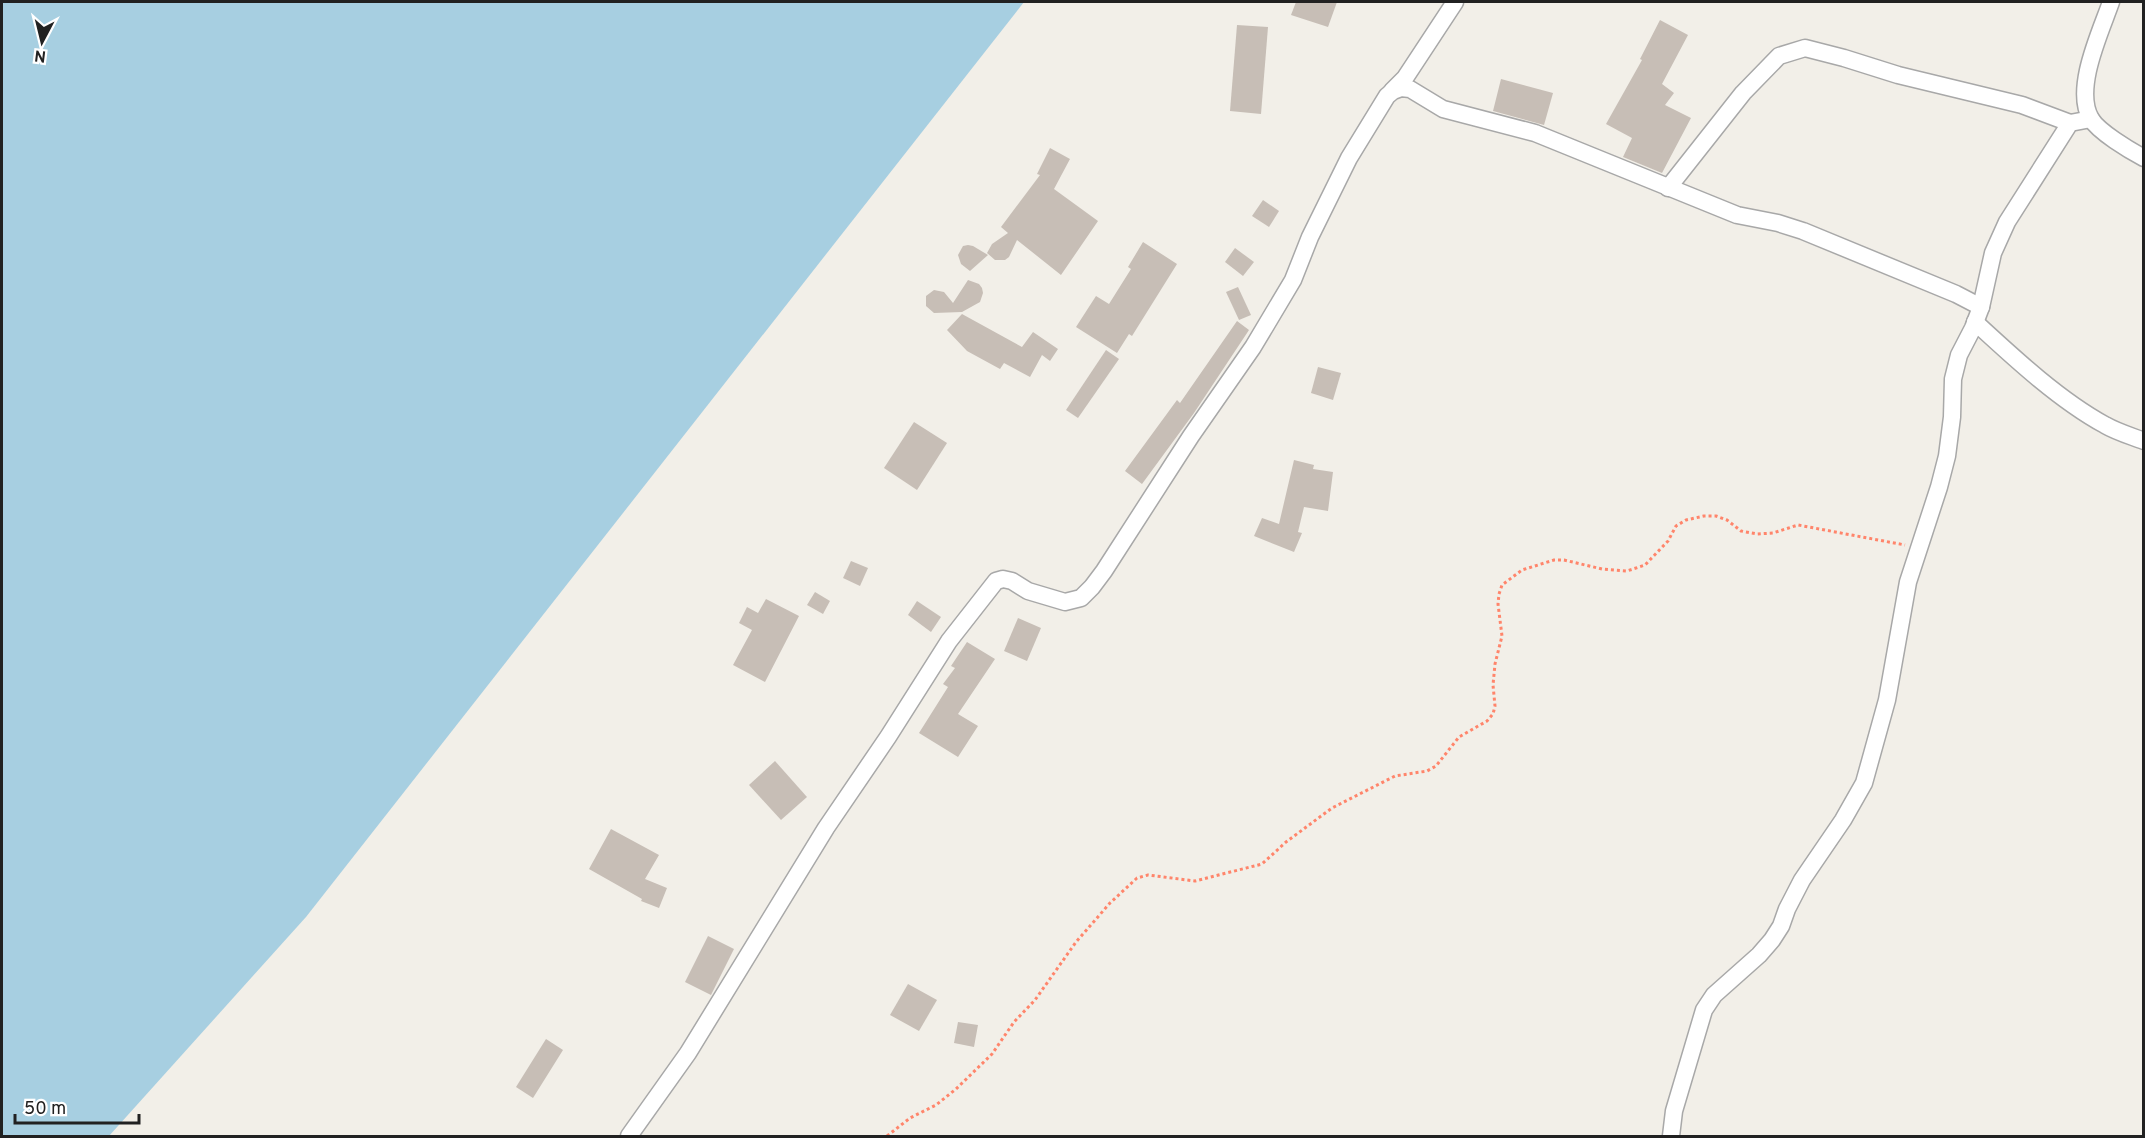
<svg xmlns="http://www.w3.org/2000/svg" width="2145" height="1138" viewBox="0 0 2145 1138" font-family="Overpass,sans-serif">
  <rect width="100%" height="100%" fill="#f2efe8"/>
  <polygon fill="#a7cfe1" points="2,2 1024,2 306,917 109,1136 2,1136"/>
  <g fill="#c7beb6">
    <polygon points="1296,2 1337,2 1328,27 1291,15"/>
    <polygon points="1660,20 1688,35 1662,84 1674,93 1665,105 1691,118 1662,173 1623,157 1632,138 1606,124 1642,60 1640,59"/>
    <polygon points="1237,25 1268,27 1261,114 1230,111"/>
    <polygon points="1501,79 1553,93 1544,125 1493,111"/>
    <polygon points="1050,148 1070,159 1054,189 1098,221 1061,275 1017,240 1009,257 1005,260 995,260 987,253 992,244 1008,233 1001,227 1040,175 1037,174"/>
    <polygon points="1263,200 1279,211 1269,227 1252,216"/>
    <polygon points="1143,242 1177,264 1132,336 1129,334 1117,353 1076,327 1096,296 1109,304 1131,269 1128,267"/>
    <polygon points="968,245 973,246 988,255 970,271 961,264 958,255 963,246"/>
    <polygon points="1235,248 1254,262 1243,276 1225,262"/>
    <polygon points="968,280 979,284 982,288 983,293 980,302 962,312 934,313 926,306 926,296 934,290 944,292 953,303"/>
    <polygon points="1238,287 1251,315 1239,320 1226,292"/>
    <polygon points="962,314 1022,347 1033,332 1058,349 1050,361 1042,355 1030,377 1004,363 1000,369 967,351 947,330"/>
    <polygon points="1237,321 1249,330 1194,413 1142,484 1125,471 1177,400 1180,403"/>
    <polygon points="1106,350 1119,359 1078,418 1066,410"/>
    <polygon points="1318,367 1341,373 1333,400 1311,393"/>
    <polygon points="914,422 947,443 917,490 884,468"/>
    <polygon points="1294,460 1314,465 1313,469 1333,472 1328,511 1304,507 1298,532 1302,533 1294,552 1254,536 1262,518 1279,524"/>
    <polygon points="851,561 868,568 860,586 843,578"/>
    <polygon points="815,592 830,601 823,614 807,605"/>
    <polygon points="766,599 799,616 765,682 733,665 752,630 739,623 747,607 758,613"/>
    <polygon points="917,601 941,617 931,632 908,615"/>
    <polygon points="1018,618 1041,628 1027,661 1004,651"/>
    <polygon points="967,642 995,659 958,714 978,726 958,757 919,733 948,687 943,684 955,668 951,666"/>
    <polygon points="775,761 807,797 781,820 749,785"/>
    <polygon points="611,829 659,855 645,879 667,888 659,908 641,901 642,899 589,869"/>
    <polygon points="708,936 734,949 711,995 685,982"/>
    <polygon points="908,984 937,1000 919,1031 890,1015"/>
    <polygon points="958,1022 978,1025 974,1047 954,1043"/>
    <polygon points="546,1039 563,1050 533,1098 516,1087"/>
  </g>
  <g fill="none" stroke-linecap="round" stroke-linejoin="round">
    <defs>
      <g id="street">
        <path d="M2111,2C2101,31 2073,89 2091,119C2099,132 2129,150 2144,158"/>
        <polyline points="1392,91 1405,78 1455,2"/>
        <polyline points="1668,188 1743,93 1779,56 1805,48 1844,58 1898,75 2022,105 2070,123"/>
        <path d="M1975,322C2013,357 2059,400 2105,425C2117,432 2131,436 2144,441"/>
        <polyline points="629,1136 688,1053 826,828 888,737 949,641 996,581 1003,579 1012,581 1028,591 1065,602 1081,598 1092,587 1104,571 1191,436 1253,347 1293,280 1310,237 1349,158 1387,96 1393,91 1401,88 1410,89 1443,109 1535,133 1737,215 1778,223 1803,231 1956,294 1981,307"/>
        <polyline points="1671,1136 1674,1111 1704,1010 1714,995 1759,955 1772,940 1781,926 1787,909 1802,880 1843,820 1864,783 1887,700 1908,582 1939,487 1947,456 1952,417 1953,379 1959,355 1973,328 1981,307 1993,253 2007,222 2070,123 2091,119"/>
      </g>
    </defs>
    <use href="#street" stroke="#a8a8a8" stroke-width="19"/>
    <polyline stroke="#ff856b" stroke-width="3" stroke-dasharray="3 3" stroke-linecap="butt" points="887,1136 910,1118 936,1105 956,1089 992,1054 1014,1022 1035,1000 1076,942 1110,903 1137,878 1148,875 1195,881 1262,864 1286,842 1332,808 1395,776 1427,771 1436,766 1459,737 1487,721 1493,714 1495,706 1493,685 1495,664 1502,636 1498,604 1499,594 1502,585 1522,570 1554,560 1564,560 1602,569 1627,571 1645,565 1668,541 1676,526 1686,520 1704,516 1716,516 1727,520 1741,531 1757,534 1773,533 1798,525 1905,545"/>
    <use href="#street" stroke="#fff" stroke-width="16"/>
  </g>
  <rect width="2145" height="1138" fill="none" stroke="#212121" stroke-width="6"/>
  <g transform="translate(42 42) rotate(187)" stroke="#ffffff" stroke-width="4.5" paint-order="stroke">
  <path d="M0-4.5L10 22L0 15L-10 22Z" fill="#212121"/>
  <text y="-9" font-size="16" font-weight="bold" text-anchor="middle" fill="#212121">N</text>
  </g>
  <path d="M15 1114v9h124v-9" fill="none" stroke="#212121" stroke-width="3"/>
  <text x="24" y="1114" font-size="18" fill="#212121" stroke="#ffffff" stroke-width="4.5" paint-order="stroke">50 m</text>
</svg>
